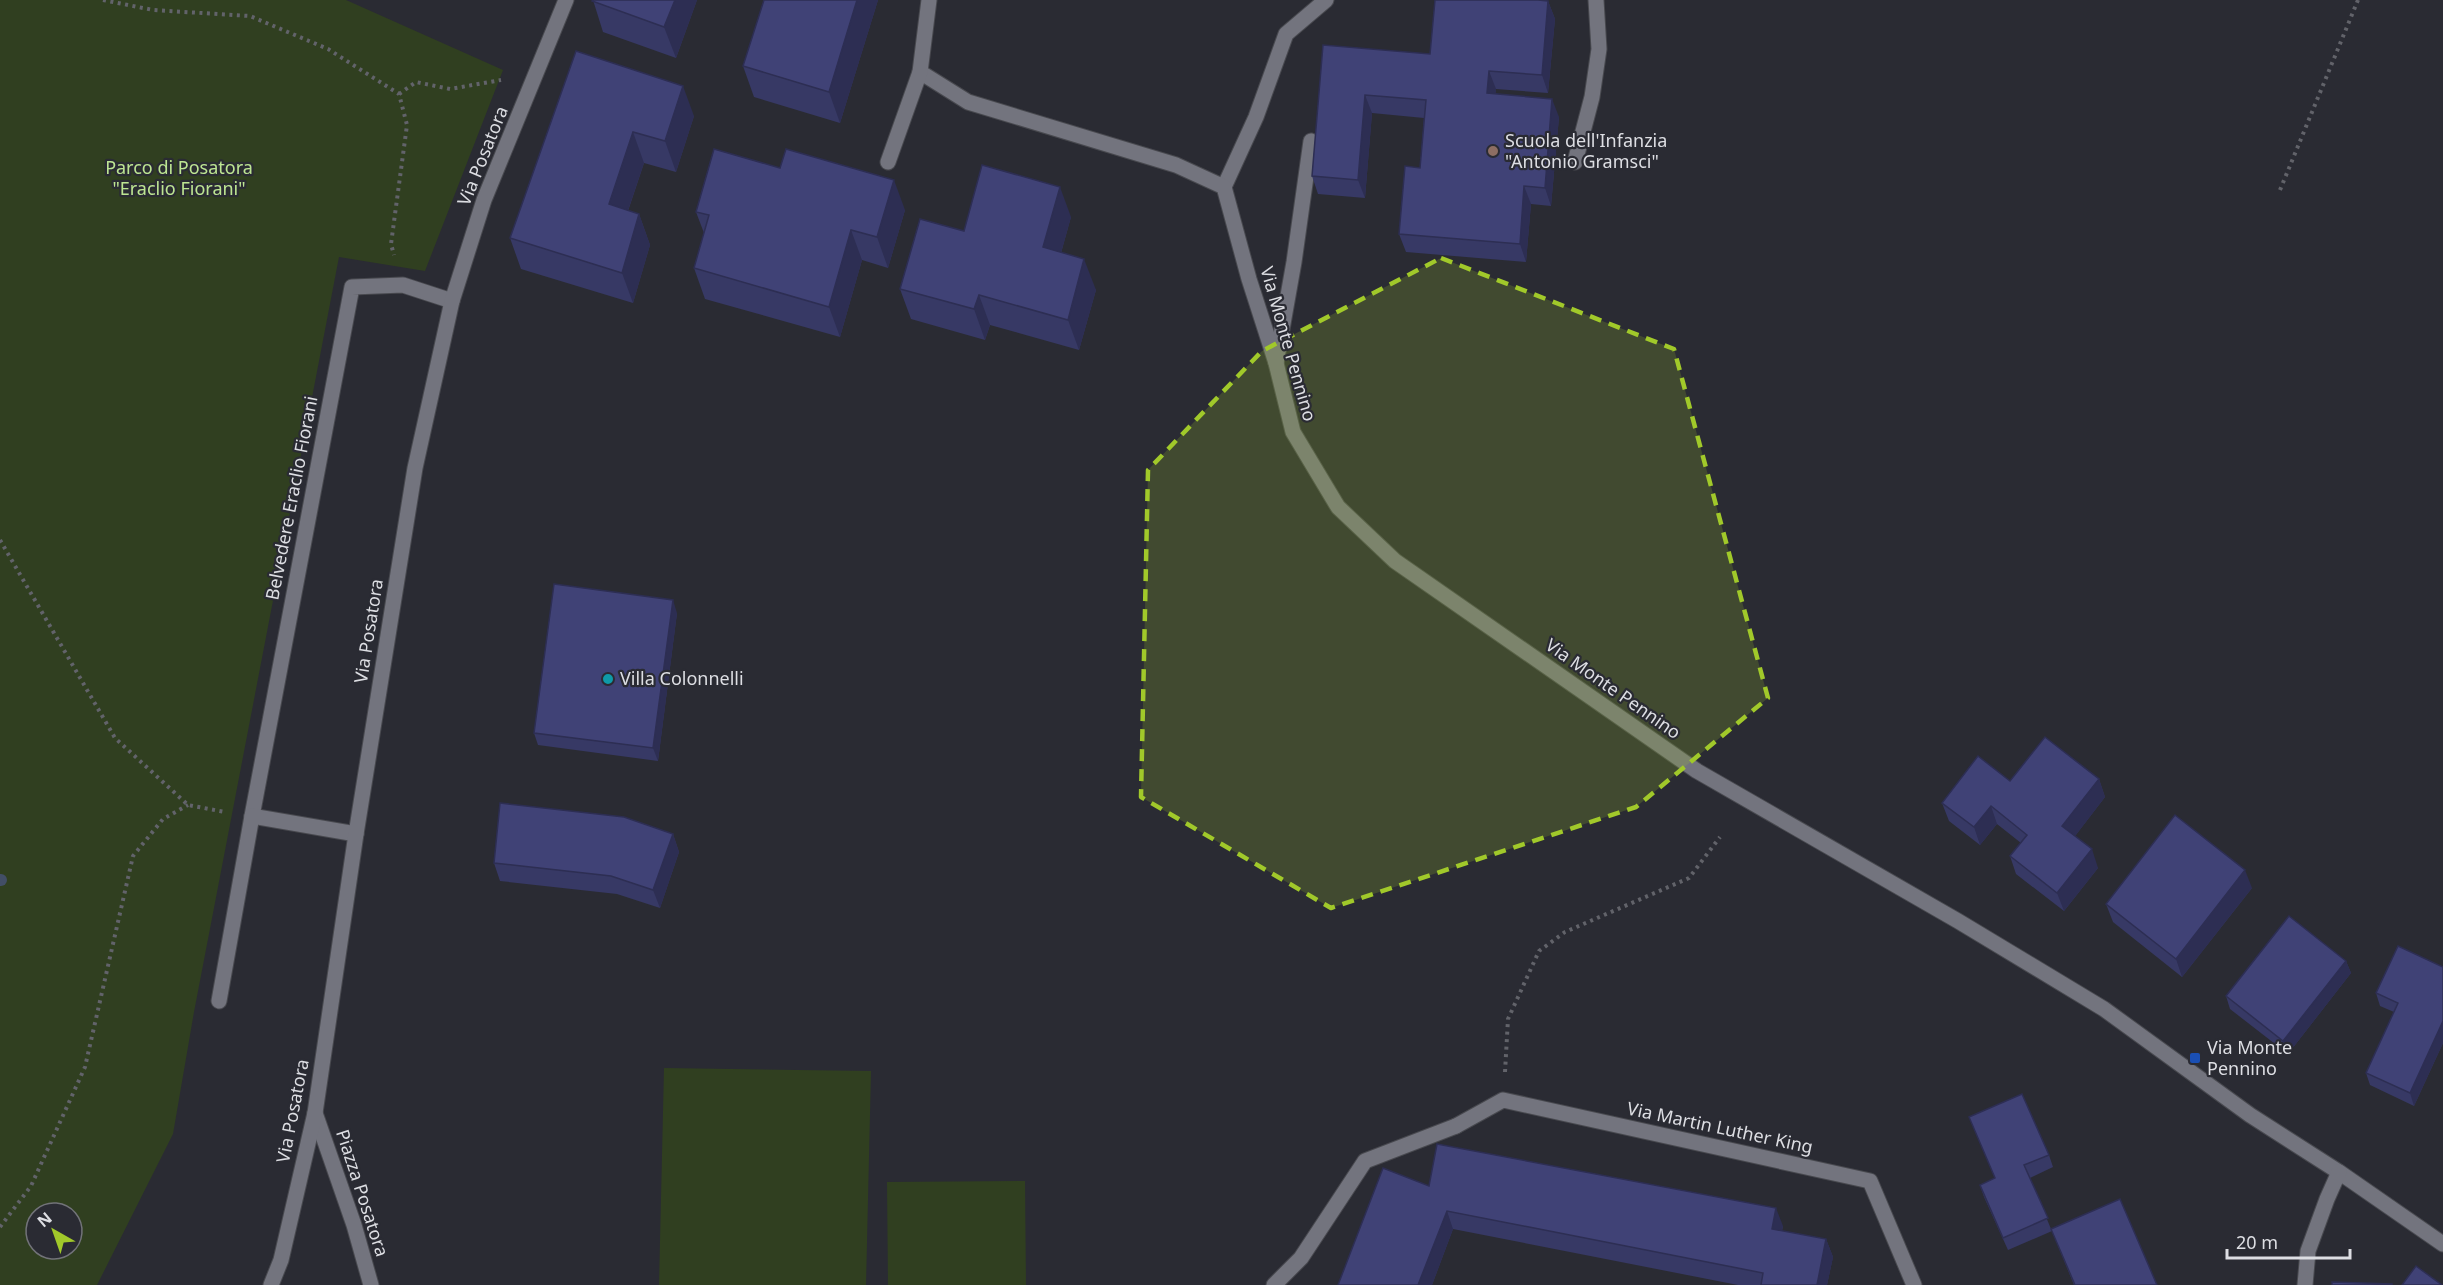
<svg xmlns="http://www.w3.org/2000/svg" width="2443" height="1285" viewBox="0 0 2443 1285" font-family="'Noto Sans',sans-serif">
  <rect width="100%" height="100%" fill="#2a2b33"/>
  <g fill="#303f20" fill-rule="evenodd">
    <path d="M0,0H346L503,70L425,271L339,257L194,1012L173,1134L97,1285H0ZM36,1213H72V1249H36Z"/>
    <polygon points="664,1068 871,1071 866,1285 659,1285"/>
    <polygon points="1025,1181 1026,1285 888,1285 887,1182"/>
  </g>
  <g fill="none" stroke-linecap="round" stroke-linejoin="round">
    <polyline stroke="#424e66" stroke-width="12" points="0,880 1,880"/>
    <defs>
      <g id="service">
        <polyline points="1575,162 1592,97 1599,49 1596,0"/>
        <polyline points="1224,187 1256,117 1286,34 1326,0"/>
        <polyline points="1276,363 1294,262 1311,141"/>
        <polyline points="1274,1285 1301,1258 1365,1161 1456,1126"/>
      </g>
      <g id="minor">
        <polyline points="920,72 968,102 1176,165 1224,187 1249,279 1276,363 1293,432 1338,507 1395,561 1697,771 1958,921 2104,1009 2250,1115 2339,1172 2443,1244"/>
        <polyline points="888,162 920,72 929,0"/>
        <polyline points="252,816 352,287 403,285 452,301"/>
        <polyline points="219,1001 252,816 356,834"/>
        <polyline points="315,1113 354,1225 371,1285"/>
        <polyline points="1456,1126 1503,1100 1870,1181 1914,1285"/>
        <polyline points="2305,1285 2308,1251 2327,1199 2339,1172"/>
      </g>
      <polyline id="tertiary" points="271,1285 281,1260 315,1113 356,834 415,468 452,301 484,200 566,0"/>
    </defs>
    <use href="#service" stroke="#48494f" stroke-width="17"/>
    <use href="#minor" stroke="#48494f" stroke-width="17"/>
    <use href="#tertiary" stroke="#48494f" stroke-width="17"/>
    <g stroke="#62636a" stroke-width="4" stroke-dasharray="3 4.5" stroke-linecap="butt">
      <polyline points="103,0 153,10 250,16 328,49 399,94 407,125 391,244 394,255"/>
      <polyline points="399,94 416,82 450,89 501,80"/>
      <polyline points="2280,190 2358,0"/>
      <polyline points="0,540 115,738 188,805 225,812"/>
      <polyline points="1505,1072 1508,1019 1539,951 1565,932 1689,878 1720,837"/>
      <polyline points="0,1227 31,1186 85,1067 133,856 163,819 188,805"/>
    </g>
    <use href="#service" stroke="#73747e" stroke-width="15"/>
    <use href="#minor" stroke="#73747e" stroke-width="15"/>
    <use href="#tertiary" stroke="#73747e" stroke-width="15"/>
  </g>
  <g fill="#373965">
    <polygon points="593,0 697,0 676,58 603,32"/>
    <polygon points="764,0 878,0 840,123 754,97 743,66"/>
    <polygon points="1548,1 1555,19 1548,93 1496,89 1495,94 1559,117 1551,206 1531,204 1526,262 1406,252 1399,234 1420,168 1424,118 1372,113 1365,198 1318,194 1312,176 1323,45 1430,54"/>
    <polygon points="576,51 694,116 676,172 644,163 628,211 639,214 650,245 633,303 521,269 510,238"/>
    <polygon points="905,210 888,268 862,260 840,337 705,299 694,268 704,233 696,212"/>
    <polygon points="1071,217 1061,253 1096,290 1079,350 990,325 985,340 911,319 900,289 964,231"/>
    <polygon points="677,613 658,761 538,745 534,733"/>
    <polygon points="2099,779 2105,797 2075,836 2098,868 2064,911 2016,874 2010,856 2021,843 1997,824 1980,845 1949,821 1942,803 2010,781"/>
    <polygon points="673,834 679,852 660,908 617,894 500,881 494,863"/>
    <polygon points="2252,888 2182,977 2113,922 2106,904"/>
    <polygon points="2346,961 2351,973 2288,1054 2230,1009 2226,996"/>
    <polygon points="2443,967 2443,1043 2414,1106 2370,1085 2366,1073 2394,1012 2380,1006 2376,993"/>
    <polygon points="1969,1117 2049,1155 2053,1167 2030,1178 2051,1229 2157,1285 2074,1285 2052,1231 2008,1250 1984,1197 1980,1185 1995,1178"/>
    <polygon points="1429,1186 1783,1226 1782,1231 1826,1239 1833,1257 1827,1285 1738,1285 1453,1229 1432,1285 1338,1285"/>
  </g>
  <g fill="#2d2e53">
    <polygon points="675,0 697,0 676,58 664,27"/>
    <polygon points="857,0 878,0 840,123 829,92"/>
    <polygon points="1548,1 1555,19 1548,93 1542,75"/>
    <polygon points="1489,71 1496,89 1494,112 1487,93"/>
    <polygon points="683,86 694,116 676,172 665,141"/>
    <polygon points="1365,95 1372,113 1365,198 1358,180"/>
    <polygon points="1552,99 1559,117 1551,206 1545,188"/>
    <polygon points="633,132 644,163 620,234 609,204"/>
    <polygon points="894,180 905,210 888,268 877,237"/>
    <polygon points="1524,186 1531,204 1526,262 1520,244"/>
    <polygon points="1060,187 1071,217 1054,278 1043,247"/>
    <polygon points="639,214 650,245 633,303 622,273"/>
    <polygon points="851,230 862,260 840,337 829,307"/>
    <polygon points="1084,259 1096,290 1079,350 1068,320"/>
    <polygon points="979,295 990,325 985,340 974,309"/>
    <polygon points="673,600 677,613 658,761 653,748"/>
    <polygon points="2099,779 2105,797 2069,844 2062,826"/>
    <polygon points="1991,806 1997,824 1980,845 1974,827"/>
    <polygon points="673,834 679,852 660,908 653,890"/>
    <polygon points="2092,849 2098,868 2064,911 2057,893"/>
    <polygon points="2245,870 2252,888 2182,977 2176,959"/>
    <polygon points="2346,961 2351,973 2288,1054 2283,1041"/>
    <polygon points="2443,1021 2443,1043 2414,1106 2410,1093"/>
    <polygon points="1776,1208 1783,1226 1778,1247 1772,1229"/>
    <polygon points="1447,1211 1453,1229 1432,1285 1418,1285"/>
    <polygon points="1826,1239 1833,1257 1827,1285 1817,1285"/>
  </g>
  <g fill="#404276" stroke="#2d2e53" stroke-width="1.5">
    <polygon points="593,0 675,0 664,27 592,1"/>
    <polygon points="764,0 857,0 829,92 743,66"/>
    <polygon points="1435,0 1538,0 1548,1 1542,75 1489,71 1487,93 1552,99 1545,188 1524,186 1520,244 1399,234 1405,166 1420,168 1426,100 1365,95 1358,180 1312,176 1323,45 1430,54"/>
    <polygon points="576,51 683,86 665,141 633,132 609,204 639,214 622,273 510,238"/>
    <polygon points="714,149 780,168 786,149 894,180 877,237 851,230 829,307 694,268 709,215 696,212"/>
    <polygon points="982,165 1060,187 1043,247 1084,259 1068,320 979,295 974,309 900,289 920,219 964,231"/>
    <polygon points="554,584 673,600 653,748 534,733"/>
    <polygon points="2045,737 2099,779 2062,826 2092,849 2057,893 2010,856 2027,835 1991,806 1974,827 1942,803 1978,756 2010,781"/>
    <polygon points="500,803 624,817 673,834 653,890 611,876 494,863"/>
    <polygon points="2175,815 2245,870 2176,959 2106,904"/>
    <polygon points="2289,916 2346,961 2283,1041 2226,996"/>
    <polygon points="2398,946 2443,967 2443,1021 2410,1093 2366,1073 2398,1003 2376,993"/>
    <polygon points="2022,1094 2049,1155 2024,1165 2048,1218 2003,1238 1980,1185 1995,1178 1969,1117"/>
    <polygon points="1437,1144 1776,1208 1772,1229 1826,1239 1817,1285 1761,1285 1763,1273 1447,1211 1418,1285 1338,1285 1383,1168 1429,1186"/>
    <polygon points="2120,1199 2157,1285 2075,1285 2051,1229"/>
    <polygon points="2416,1266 2442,1285 2402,1285"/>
    <polygon points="2332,1282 2392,1284 2392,1285 2332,1285"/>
  </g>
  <path fill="#a1c92a" fill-opacity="0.2" stroke="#a1c92a" stroke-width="4.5" stroke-dasharray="12 8" stroke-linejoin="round" d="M1441,258L1674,349L1768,698L1636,807L1331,908L1141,797L1148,470L1262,351Z"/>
  <circle fill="#8d6e63" stroke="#2a2b33" stroke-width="2" cx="1493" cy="151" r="6"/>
  <circle fill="#0f9aa8" stroke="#2a2b33" stroke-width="2" cx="608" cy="679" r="6"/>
  <rect fill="#1a4fb4" stroke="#2a2b33" stroke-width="2" x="2189" y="1052" width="12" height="12" rx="3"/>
  <g text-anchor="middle" stroke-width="4.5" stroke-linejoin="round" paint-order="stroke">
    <g font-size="18" fill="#dddee3" stroke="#2a2b33" text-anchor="start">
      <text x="1505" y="147">Scuola dell'Infanzia<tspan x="1505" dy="21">"Antonio Gramsci"</tspan></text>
      <text x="620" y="685">Villa Colonnelli</text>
      <text x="2207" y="1054">Via Monte<tspan x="2207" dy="21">Pennino</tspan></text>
    </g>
    <g font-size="18" fill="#dddee3" stroke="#2a2b33">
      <text transform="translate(483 156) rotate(-68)" y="6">Via Posatora</text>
      <text transform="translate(1288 344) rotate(74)" y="6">Via Monte Pennino</text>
      <text transform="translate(292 498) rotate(-79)" y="6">Belvedere Eraclio Fiorani</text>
      <text transform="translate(369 631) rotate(-81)" y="6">Via Posatora</text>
      <text transform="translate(1613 689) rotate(35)" y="6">Via Monte Pennino</text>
      <text transform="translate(293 1111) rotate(-79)" y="6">Via Posatora</text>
      <text transform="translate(1720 1128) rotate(12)" y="6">Via Martin Luther King</text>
      <text transform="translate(362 1193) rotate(72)" y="6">Piazza Posatora</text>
    </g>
    <g font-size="18" fill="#bde592" stroke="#2a2b33">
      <text x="179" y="174">Parco di Posatora<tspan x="179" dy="21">"Eraclio Fiorani"</tspan></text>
    </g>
  </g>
  <g transform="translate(54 1231) rotate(320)"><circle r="28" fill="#2a2b33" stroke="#727379" stroke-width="1.5"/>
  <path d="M0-4.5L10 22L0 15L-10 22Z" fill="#a1c92a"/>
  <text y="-9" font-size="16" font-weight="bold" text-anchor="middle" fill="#dddee3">N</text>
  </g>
  <path d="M2227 1249v9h123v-9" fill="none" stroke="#dddee3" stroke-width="3"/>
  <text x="2236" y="1249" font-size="18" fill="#dddee3" stroke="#2a2b33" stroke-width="4.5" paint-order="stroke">20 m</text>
</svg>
